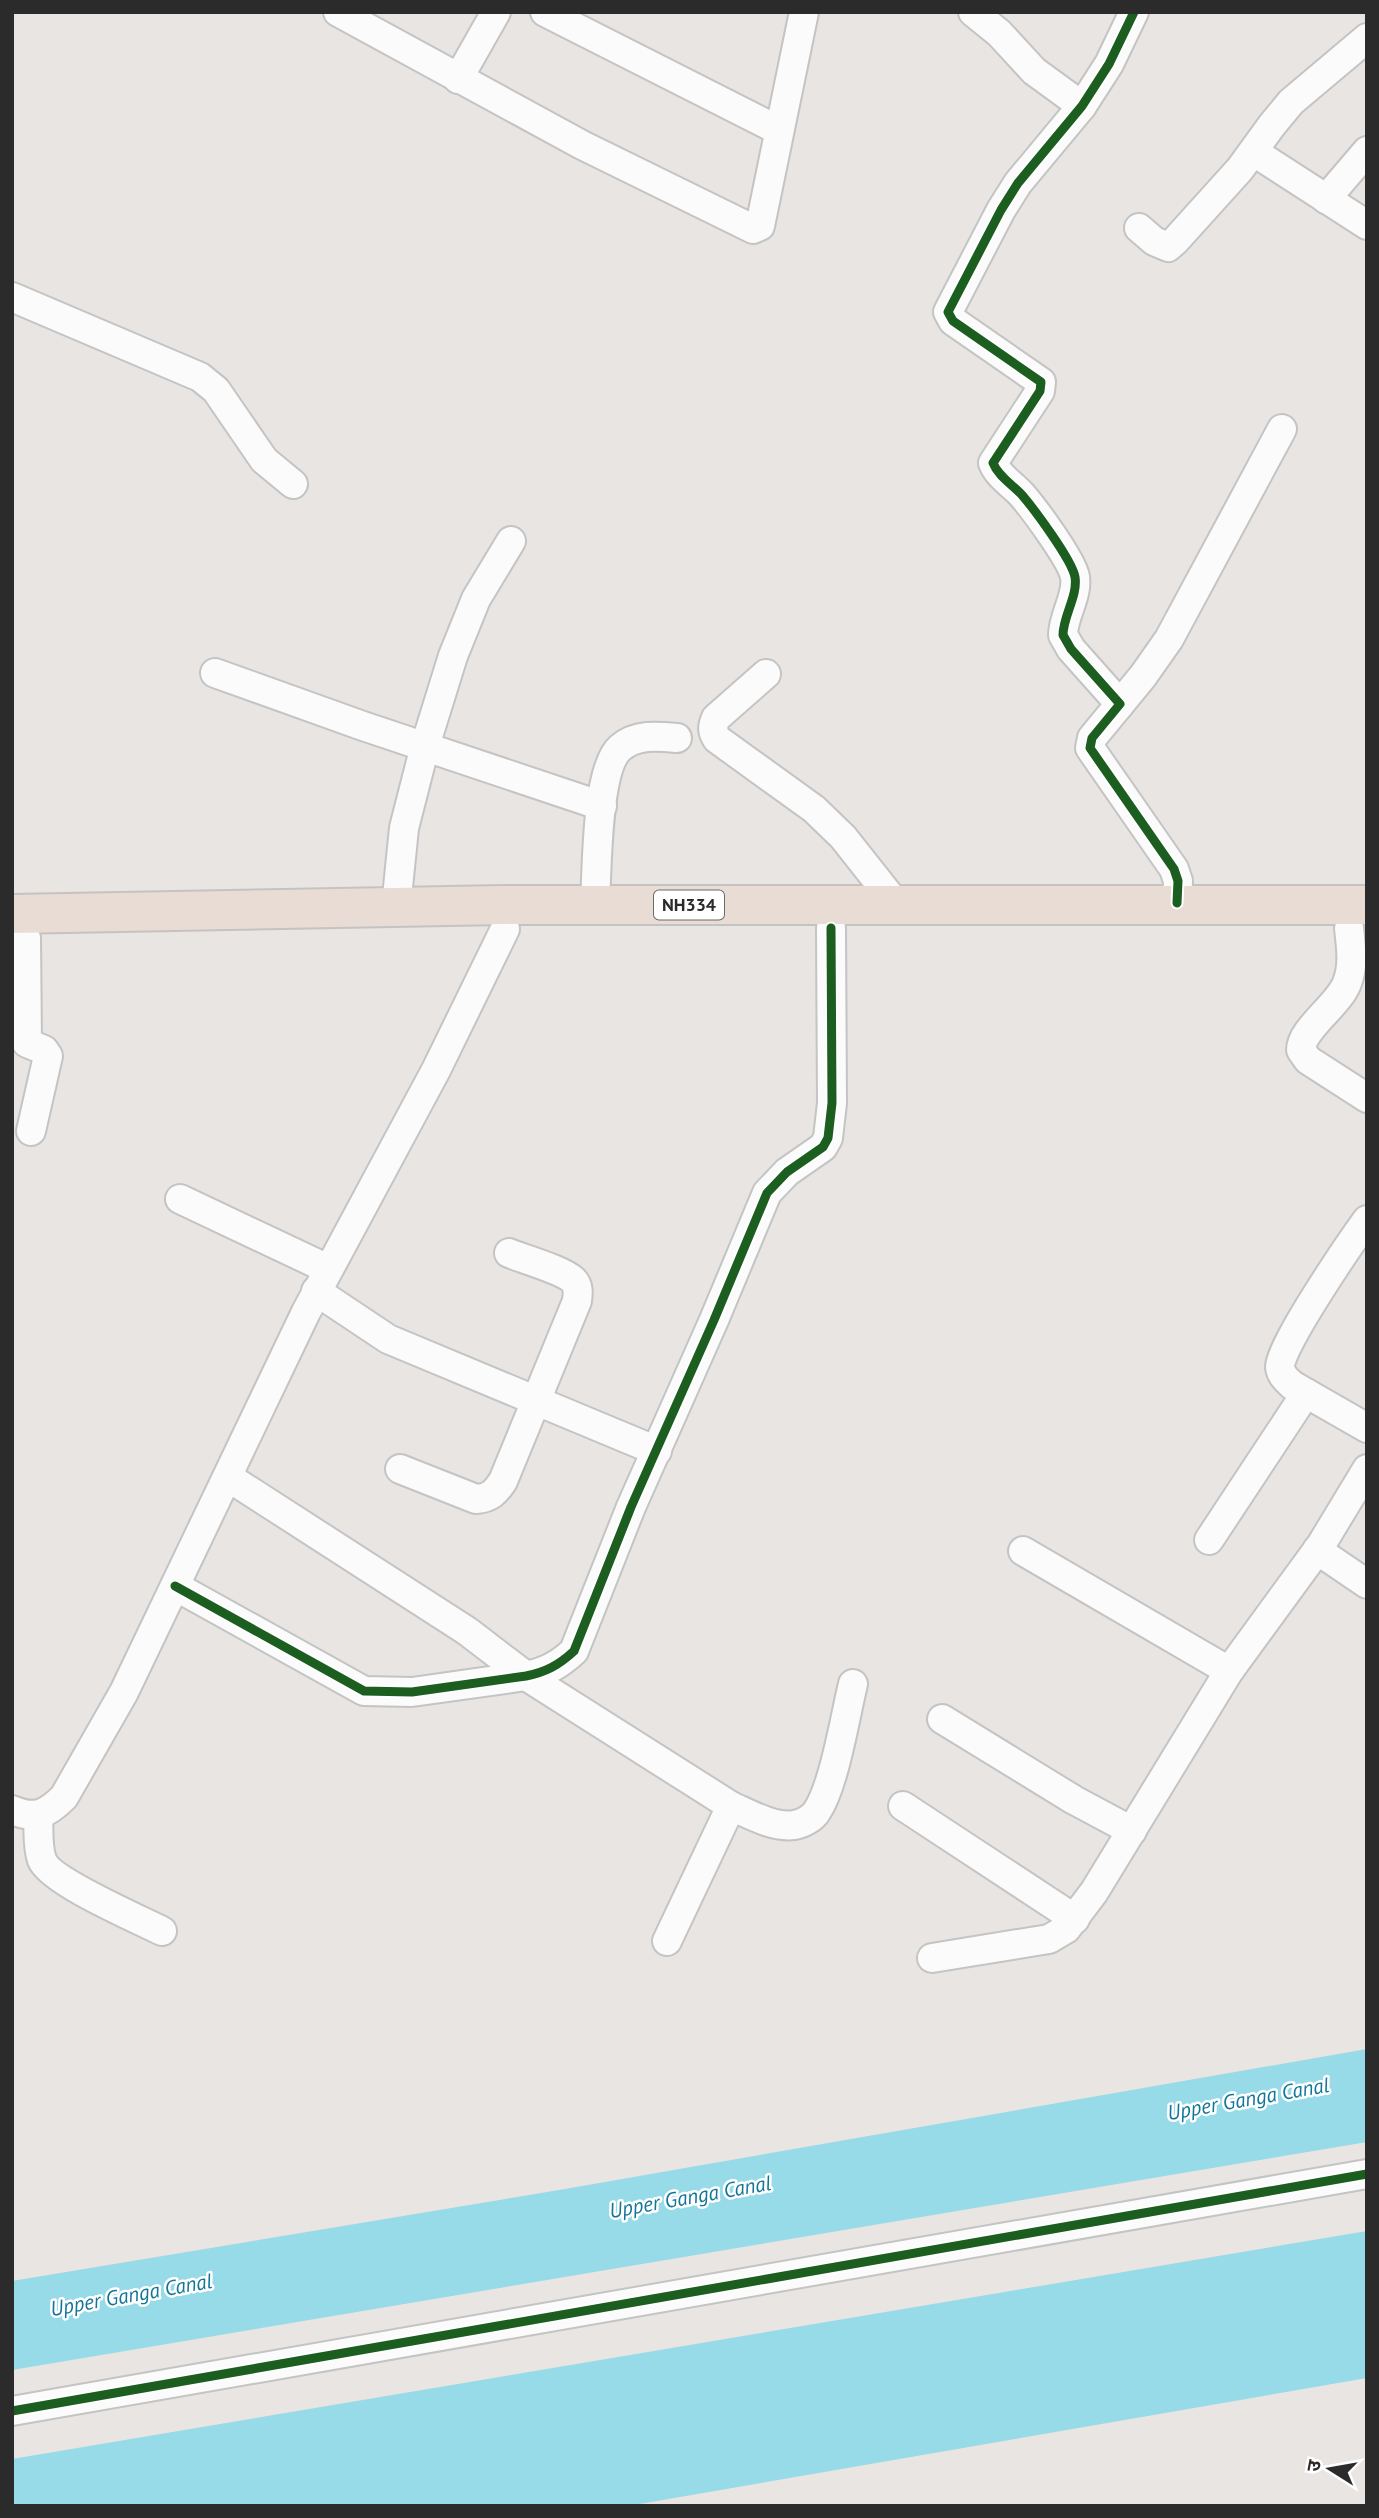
<svg xmlns="http://www.w3.org/2000/svg" width="1379" height="2518" viewBox="0 0 1379 2518" font-family="'PT Sans','Noto Sans Devanagari',sans-serif">
  <rect width="100%" height="100%" fill="#e8e5e2"/>
  <g fill="#97dae8">
    <polygon points="1367,2049 1367,2142 12,2370 12,2281 565,2189"/>
    <polygon points="1367,2231 1367,2378 628,2506 12,2506 12,2459"/>
  </g>
  <g fill="none" stroke-linecap="round" stroke-linejoin="round">
    <defs>
      <g id="minor">
        <polyline points="338,12 582,145 753,229 760,226 804,12"/>
        <polyline points="545,12 778,130"/>
        <polyline points="973,12 999,33 1034,71 1082,106"/>
        <path d="M1134,12L1109,64L1082,106L1018,183L1001,210L948,312L953,321L1041,382L1040,391L993,463C998,476 1013,485 1022,495C1034,509 1072,560 1075,577C1078,596 1063,616 1063,635L1071,649L1120,704L1092,738L1090,748L1174,869L1178,881L1177,903"/>
        <polyline points="458,79 496,12"/>
        <polyline points="1254,152 1367,225"/>
        <polyline points="1326,199 1367,151"/>
        <polyline points="1139,228 1154,241 1168,247 1175,241 1240,169 1272,125 1291,102 1367,38"/>
        <polyline points="12,297 200,377 216,390 264,460 293,484"/>
        <polyline points="215,673 363,726 602,806"/>
        <path d="M766,674L716,718C712,727 712,731 717,739L814,809L843,837L896,904"/>
        <polyline points="1120,704 1143,676 1169,639 1282,429"/>
        <path d="M595,905C597,871 596,769 620,748C636,734 657,736 677,738"/>
        <polyline points="396,907 404,828 425,746 453,656 476,599 511,541"/>
        <path d="M1349,928C1351,947 1354,965 1347,983C1339,1005 1301,1029 1301,1050L1308,1060L1367,1098"/>
        <polyline points="26,938 27,1043 44,1050 48,1056 31,1131"/>
        <polyline points="180,1199 328,1269"/>
        <path d="M1367,1220C1351,1242 1279,1347 1280,1367C1281,1376 1287,1380 1292,1385L1367,1428"/>
        <polyline points="316,1291 388,1339 657,1451"/>
        <path d="M400,1469L476,1499C490,1498 495,1493 503,1481L577,1301C578,1293 579,1286 573,1280C563,1270 523,1259 509,1253"/>
        <path d="M228,1477L467,1631L526,1676L731,1806C749,1814 774,1828 794,1825C802,1824 813,1818 817,1811C834,1786 845,1717 853,1684"/>
        <polyline points="1209,1540 1306,1393"/>
        <polyline points="1317,1550 1367,1584"/>
        <polyline points="1023,1551 1229,1671"/>
        <path d="M175,1586L364,1691L412,1692L526,1676C546,1672 559,1665 574,1651L631,1507L714,1320L767,1193L787,1172L823,1147L828,1138L832,1103L831,928"/>
        <polyline points="942,1719 1074,1800 1132,1831"/>
        <polyline points="903,1806 1075,1919"/>
        <path d="M12,1810C35,1820 47,1814 64,1797L124,1692L306,1312L436,1070L505,929"/>
        <path d="M38,1816C39,1830 37,1846 42,1860C50,1881 138,1919 162,1931"/>
        <polyline points="667,1941 731,1806"/>
        <polyline points="932,1958 1049,1939 1066,1929 1094,1892 1229,1671 1321,1545 1367,1469"/>
        <polyline points="12,2411 1367,2174"/>
      </g>
      <polyline id="highway" points="12,914 504,905 1367,905"/>
    </defs>
    <use href="#minor" stroke="#c4c4c4" stroke-width="32"/>
    <use href="#highway" stroke="#c5c3c2" stroke-width="42"/>
    <use href="#minor" stroke="#fcfbfb" stroke-width="28"/>
    <use href="#highway" stroke="#e9dcd4" stroke-width="38"/>
    <defs>
      <g id="cycleway">
        <path d="M1134,12L1109,64L1082,106L1018,183L1001,210L948,312L953,321L1041,382L1040,391L993,463C998,476 1013,485 1022,495C1034,509 1072,560 1075,577C1078,596 1063,616 1063,635L1071,649L1120,704L1092,738L1090,748L1174,869L1178,881L1177,903"/>
        <path d="M175,1586L364,1691L412,1692L526,1676C546,1672 559,1665 574,1651L631,1507L714,1320L767,1193L787,1172L823,1147L828,1138L832,1103L831,928"/>
        <polyline points="12,2411 1367,2174"/>
      </g>
    </defs>
    <use href="#cycleway" stroke="#fff" stroke-width="13"/>
    <use href="#cycleway" stroke="#1b5e20" stroke-width="9"/>
  </g>
  <g text-anchor="middle" stroke-width="5" stroke-linejoin="round" paint-order="stroke">
    <rect fill="#fff" stroke="#6b6b6b" stroke-width="2" x="654" y="890.5" width="70" height="29" rx="5"/>
    <g font-size="18" font-weight="bold" fill="#2b2b2b">
      <text x="689" y="911">NH334</text>
    </g>
    <g font-size="21" font-style="italic" fill="#127698" stroke="#fff">
      <text transform="translate(1248 2099) rotate(-10)" y="7">Upper Ganga Canal</text>
      <text transform="translate(690 2197) rotate(-10)" y="7">Upper Ganga Canal</text>
      <text transform="translate(131 2295) rotate(-10)" y="7">Upper Ganga Canal</text>
    </g>
  </g>
  <rect width="1379" height="2518" fill="none" stroke="#2b2b2b" stroke-width="28"/>
  <g transform="translate(1330 2469) rotate(281)" stroke="#ffffff" stroke-width="5" paint-order="stroke">
  <path d="M0-5L12 26L0 18L-12 26Z" fill="#2b2b2b"/>
  <text y="-10" font-size="19" font-weight="bold" text-anchor="middle" fill="#2b2b2b">उ</text>
  </g>
</svg>
